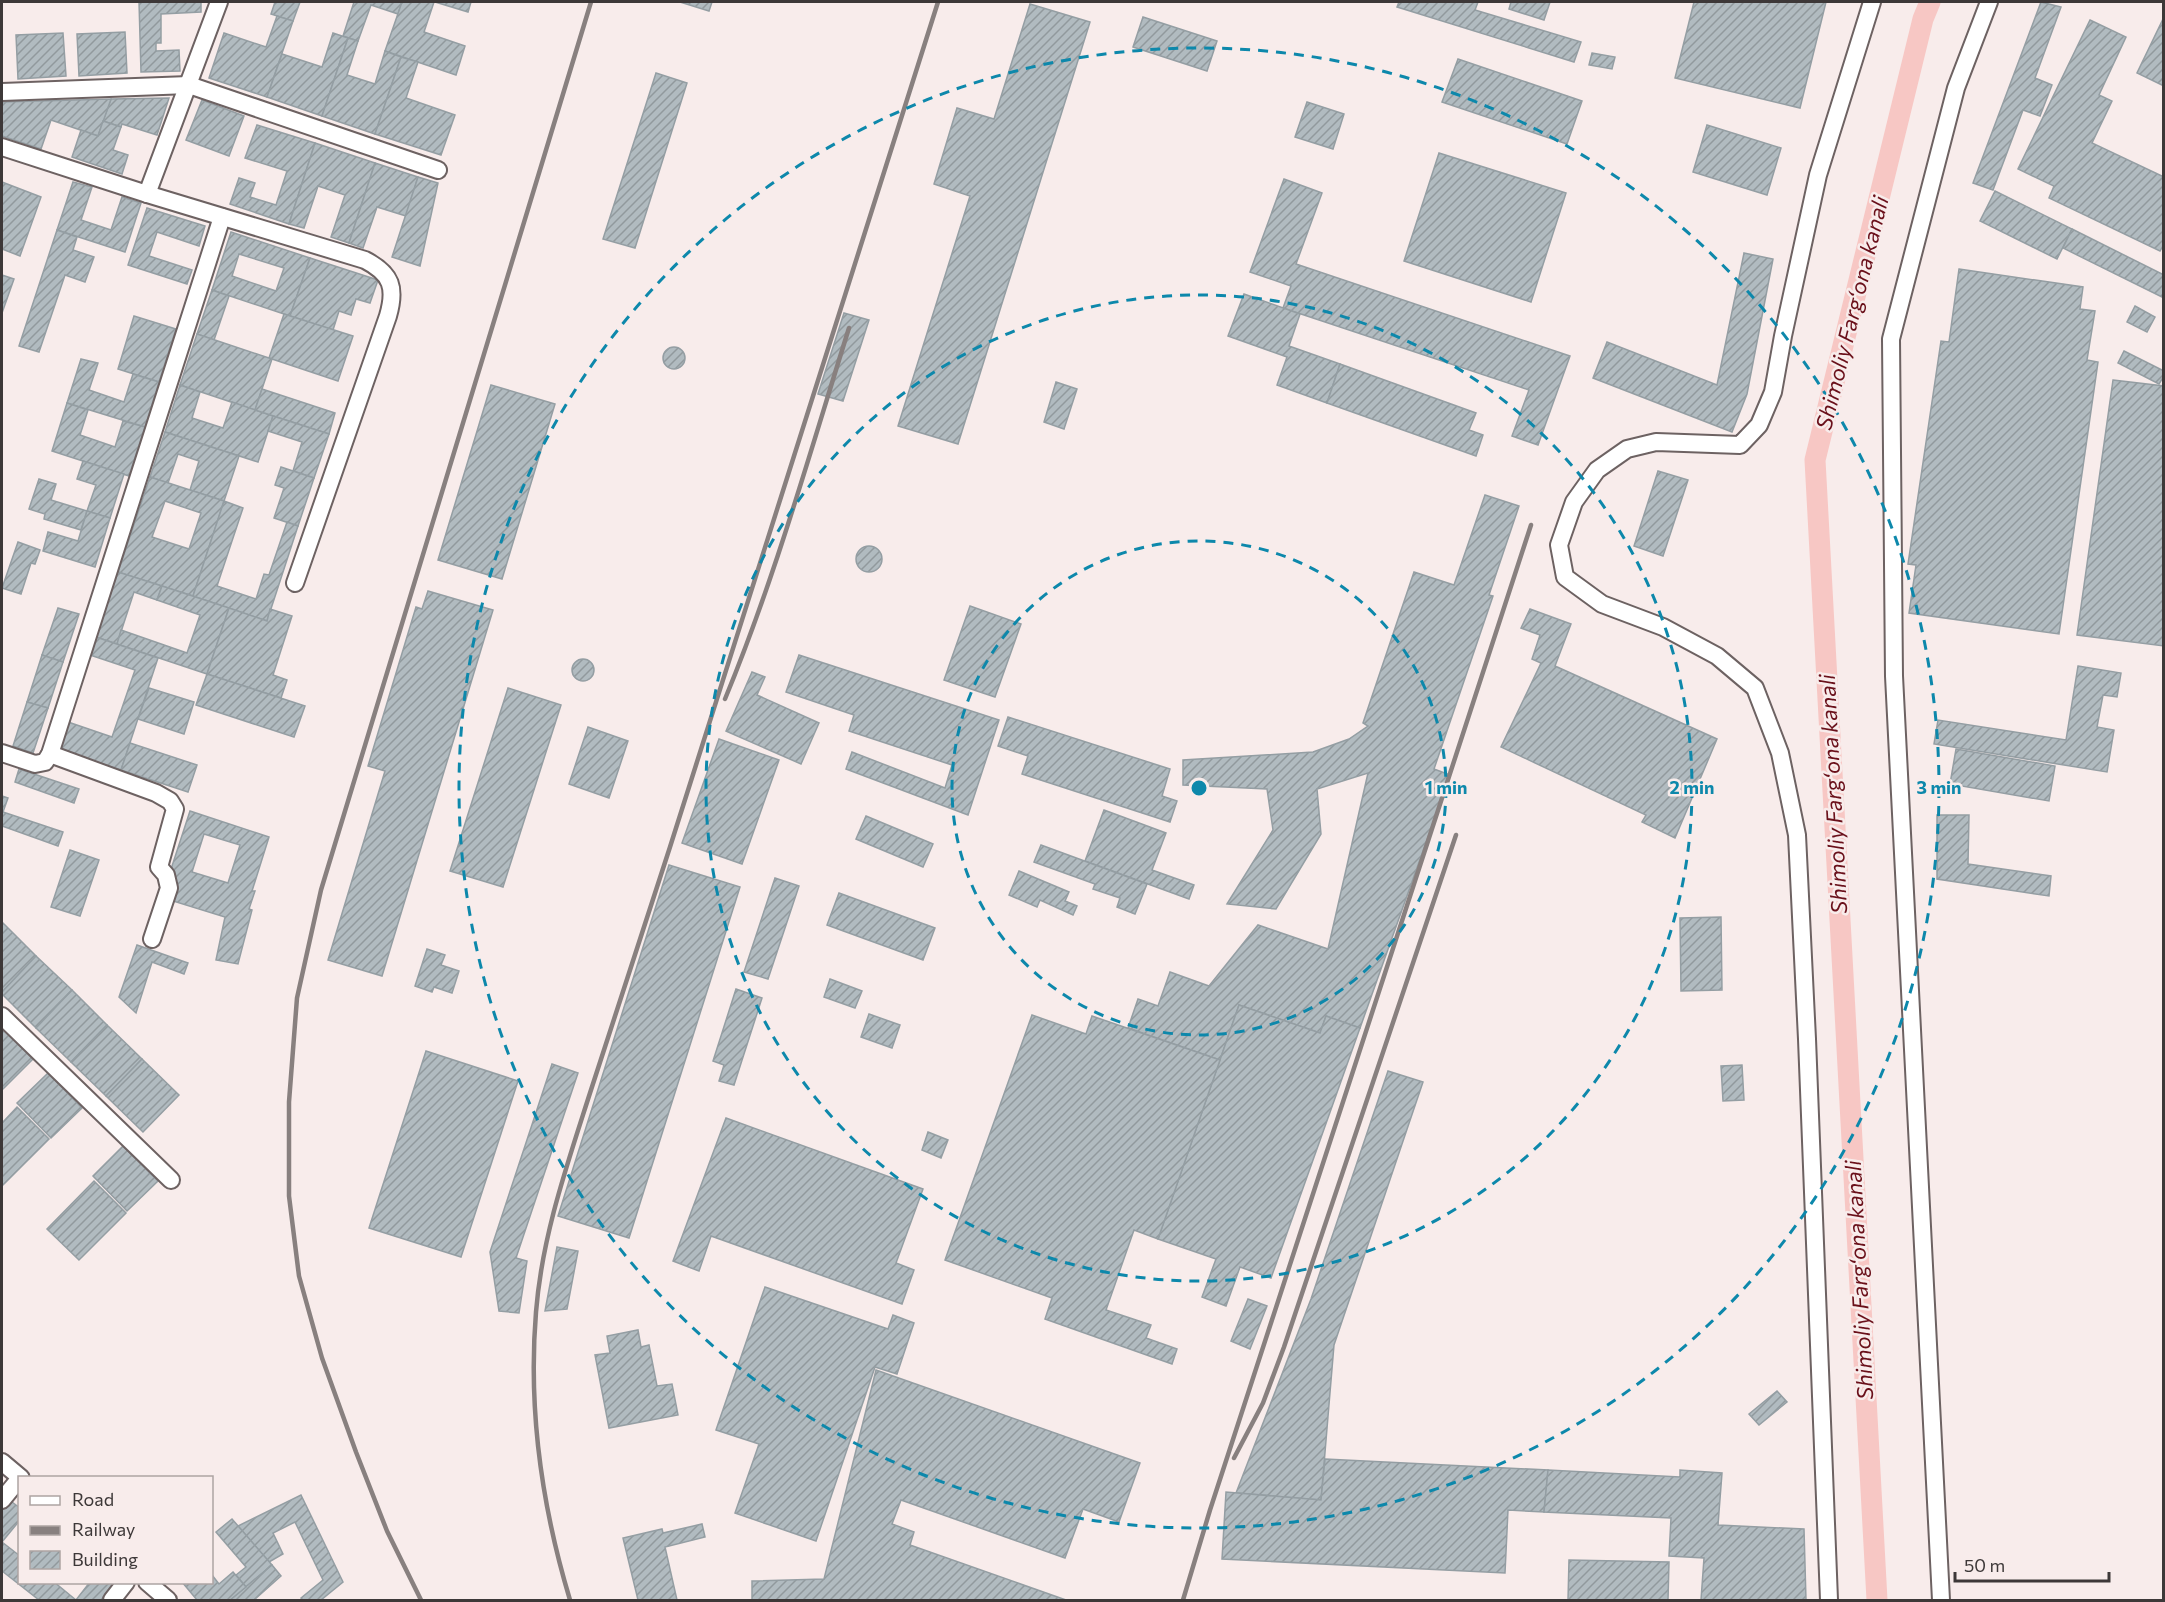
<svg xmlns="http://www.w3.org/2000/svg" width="2165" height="1602" viewBox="0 0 2165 1602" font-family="Commissioner,sans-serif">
  <defs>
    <pattern id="building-hatch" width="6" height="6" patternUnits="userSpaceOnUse" patternTransform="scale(1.5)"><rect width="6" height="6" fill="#b1bbc0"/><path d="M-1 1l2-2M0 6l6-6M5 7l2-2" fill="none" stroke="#91999d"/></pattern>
  </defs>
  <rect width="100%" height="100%" fill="#f8eceb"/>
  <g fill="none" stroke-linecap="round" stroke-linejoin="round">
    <polyline stroke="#f7c7c4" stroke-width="21" points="1877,1600 1815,460 1923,19 1930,2"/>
  </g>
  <g fill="url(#building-hatch)" stroke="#949ea3" stroke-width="1.5" fill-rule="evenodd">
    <polygon points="139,2 201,2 201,12 161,14 161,43 156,43 156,51 179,50 180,71 141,72"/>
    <polygon points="275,2 300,2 293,21 271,14"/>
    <polygon points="354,2 402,2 398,14 371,5 358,41 343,36"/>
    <polygon points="402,2 434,2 424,32 465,46 456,75 385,51"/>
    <polygon points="435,2 471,2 468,12"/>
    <polygon points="680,2 712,2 709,11"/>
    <polygon points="1399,2 1478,2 1475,10 1581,42 1574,62 1397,7"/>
    <polygon points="1511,2 1550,2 1544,20 1509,9"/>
    <polygon points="1694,2 1826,2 1800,108 1675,78"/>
    <polygon points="2041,2 2061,7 2035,78 2052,85 2040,116 2023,110 1993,190 1973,183"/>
    <polygon points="1030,4 1090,22 958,444 898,426 970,196 934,184 957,108 994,119"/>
    <polygon points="277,16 293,21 267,97 209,78 224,33 266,47"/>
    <polygon points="1143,17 1217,41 1207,71 1133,47"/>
    <polygon points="2163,19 2164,20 2164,86 2137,73"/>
    <polygon points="2090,20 2126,37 2099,95 2112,101 2092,143 2164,177 2164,244 2160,251 2049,198 2054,186 2018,169"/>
    <polygon points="125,32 127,73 79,76 77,34"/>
    <polygon points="63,33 66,76 18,79 16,35"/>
    <polygon points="333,33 348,38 322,116 267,97 282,54 322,67"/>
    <polygon points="348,38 358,41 347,75 375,84 385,51 401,57 375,134 322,116"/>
    <polygon points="1592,53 1615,57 1612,69 1589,65"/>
    <polygon points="401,57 418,62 406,98 455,115 441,155 375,134"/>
    <polygon points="1458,59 1582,101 1567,144 1442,102"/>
    <polygon points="656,73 687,83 635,248 603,239"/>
    <polygon points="169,98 157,135 122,124 121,127 103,121 111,99"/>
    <polygon points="111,99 98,136 51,120 41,149 2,136 2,102"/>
    <polygon points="202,100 244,116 229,156 186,140"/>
    <polygon points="1307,102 1344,114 1333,149 1295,137"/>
    <polygon points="103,121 121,127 113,150 128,155 122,174 72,157 81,130 98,136"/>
    <polygon points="257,125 315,143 289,224 230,204 239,178 255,183 250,197 276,205 287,171 245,158"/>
    <polygon points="1707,125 1781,148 1767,195 1693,172"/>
    <polygon points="315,143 375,163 349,243 331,237 345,195 318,186 304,228 289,224"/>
    <polygon points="1439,153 1566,193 1531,302 1404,261"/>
    <polygon points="375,163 418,177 406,216 377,207 363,248 349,243"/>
    <polygon points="418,177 438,183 420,266 392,257"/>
    <polygon points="1284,179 1322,193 1296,264 1570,356 1538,445 1512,436 1529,390 1283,308 1291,286 1250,272"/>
    <polygon points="2,182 41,197 20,256 2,249"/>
    <polygon points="73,182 92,187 81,220 111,230 122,197 141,203 125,252 57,230"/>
    <polygon points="1995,191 2072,229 2057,259 1980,221"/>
    <polygon points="147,208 205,226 199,246 157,232 149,256 192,270 187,284 128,265"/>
    <polygon points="2072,229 2164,275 2164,298 2063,248"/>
    <polygon points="57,230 77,237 73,250 94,257 85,282 65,275 39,352 19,346"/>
    <path d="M231,232L310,258L290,316L212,290ZM239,254L284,268L276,291L232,276Z"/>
    <polygon points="1744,253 1773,259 1747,394 1732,432 1593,378 1607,342 1717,385"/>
    <polygon points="310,258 378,280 370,303 356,299 351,315 339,311 333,330 290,316"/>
    <polygon points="1959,269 2083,287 2080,309 2095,311 2087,360 2098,362 2059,634 1909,613 1916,565 1908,564 1941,341 1949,342"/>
    <polygon points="2,275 14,279 2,313"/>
    <polygon points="212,290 229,296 214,340 197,334"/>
    <polygon points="1244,294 1300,314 1289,346 1340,364 1327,403 1277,385 1287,357 1228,336"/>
    <polygon points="2135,306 2155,317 2147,332 2127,322"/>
    <polygon points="844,313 869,320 843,401 818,394"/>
    <polygon points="284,314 353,336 338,381 269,358"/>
    <polygon points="134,316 176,329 159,382 118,369"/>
    <polygon points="197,334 272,359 255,410 180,385"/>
    <circle cx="674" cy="358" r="11"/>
    <polygon points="2124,351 2164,371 2164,376 2159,384 2118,363"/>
    <polygon points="81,359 98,363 89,390 124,402 133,374 159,382 145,427 67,403"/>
    <polygon points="1340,364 1476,413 1469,430 1483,435 1476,456 1327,403"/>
    <polygon points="2113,380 2164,386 2164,646 2077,635"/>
    <polygon points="1056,382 1077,389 1064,429 1044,422"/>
    <polygon points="180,385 200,392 192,418 223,428 232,402 273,416 258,462 165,432"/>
    <polygon points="491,385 555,404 502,579 438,560"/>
    <polygon points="262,389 335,413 329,434 255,410"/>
    <polygon points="67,403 88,410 80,435 115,447 123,421 145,427 129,476 52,451"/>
    <polygon points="273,416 329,434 314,478 293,471 302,442 268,431"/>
    <polygon points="165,432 239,456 224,501 190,490 199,461 178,454 168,483 150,477"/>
    <polygon points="83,461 124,474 110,518 87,511 96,485 77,479"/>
    <polygon points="281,467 314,478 298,526 274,518 284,488 275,485"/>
    <polygon points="1658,471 1688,480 1663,556 1634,546"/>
    <path d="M150,477L224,501L193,596L118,572ZM165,501L201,513L189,549L152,537Z"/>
    <polygon points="39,479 56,484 51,500 87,511 81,530 44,519 45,514 29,509"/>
    <polygon points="1485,495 1519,506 1489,595 1493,596 1434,769 1450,775 1360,1028 1326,1016 1320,1033 1239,1005 1220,1060 1128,1028 1138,999 1158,1006 1170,972 1209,986 1258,925 1328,949 1368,773 1317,789 1321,834 1276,909 1227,904 1273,830 1267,789 1183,785 1183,760 1313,752 1349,739 1368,726 1363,723 1414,572 1454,585"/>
    <polygon points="224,501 243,508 217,586 256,599 264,574 269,575 287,522 298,526 267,621 193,596"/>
    <polygon points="87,511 110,518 95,567 43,551 48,532 78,541"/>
    <polygon points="18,542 40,550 35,564 31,563 21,594 2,588"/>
    <circle cx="869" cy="559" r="13"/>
    <polygon points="118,572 162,586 157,600 134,592 117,644 96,637"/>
    <polygon points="162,586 229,608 207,674 117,644 121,630 187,653 200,615 157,600"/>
    <polygon points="428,591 493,610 382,976 328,960 385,771 368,766 416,607 422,609"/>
    <polygon points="970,606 1021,624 995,697 944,680"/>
    <polygon points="58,608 79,614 63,662 42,655"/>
    <polygon points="229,608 267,621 270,609 292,616 273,675 287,680 281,698 207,674"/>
    <polygon points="1530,609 1571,624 1555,666 1717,739 1675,838 1642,822 1646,815 1501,747 1541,663 1532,659 1540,635 1521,628"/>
    <polygon points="96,637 158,658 121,770 58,749 68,722 112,737 135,670 90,655"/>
    <polygon points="42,655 63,662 48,708 27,702"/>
    <polygon points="799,655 999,720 968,815 846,769 852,752 945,788 952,765 849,731 854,715 786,692"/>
    <circle cx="583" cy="670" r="11"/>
    <polygon points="2078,666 2121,673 2117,697 2103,695 2097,727 2114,730 2107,772 1934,744 1938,720 2066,740"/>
    <polygon points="752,672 765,677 757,695 819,723 801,764 726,731"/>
    <polygon points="207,674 305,706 294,737 196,705"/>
    <polygon points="149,688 194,702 184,734 138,719"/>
    <polygon points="508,688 561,705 503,887 450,871"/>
    <polygon points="27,702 48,708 33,753 13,746"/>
    <polygon points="1008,717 1170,769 1162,796 1177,801 1170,822 1022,774 1028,756 998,746"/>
    <polygon points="588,727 628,741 609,798 569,784"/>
    <polygon points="719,739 779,760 742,864 682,843"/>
    <polygon points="130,743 197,765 188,792 121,770"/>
    <polygon points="1956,749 2055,766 2049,801 1950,784"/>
    <polygon points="19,769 79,789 74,803 15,782"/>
    <polygon points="2,796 8,798 3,812 63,832 58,846 2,826"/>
    <polygon points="1104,810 1166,833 1152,870 1194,885 1189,899 1085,861"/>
    <path d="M190,811L269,837L252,891H255L249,909L252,910L238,964L216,960L225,917L173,901L172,866ZM204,834L240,845L228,883L192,872Z"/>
    <polygon points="1937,815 1969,815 1968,864 2051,876 2049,896 1937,879"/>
    <polygon points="866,816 933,844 923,867 856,839"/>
    <polygon points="1041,845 1147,884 1135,914 1117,907 1120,898 1093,889 1095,884 1034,862"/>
    <polygon points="70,850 99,860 80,916 51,907"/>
    <polygon points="669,865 740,887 629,1238 558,1216"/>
    <polygon points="1019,871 1069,892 1065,901 1077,906 1073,915 1040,900 1037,907 1009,895"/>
    <polygon points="775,878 799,886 768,979 744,972"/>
    <polygon points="839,893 935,928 923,960 827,925"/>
    <polygon points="1721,917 1722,990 1681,991 1680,918"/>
    <polygon points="2,922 36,956 2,992"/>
    <polygon points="137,945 188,963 184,974 152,962 136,1013 119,997"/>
    <polygon points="427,949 445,955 441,965 459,971 452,993 434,987 432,992 415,986"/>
    <polygon points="36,956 72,990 36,1028 2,994 2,992"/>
    <polygon points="830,979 862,991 855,1008 824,997"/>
    <polygon points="736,989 762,998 734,1085 719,1081 724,1065 713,1061"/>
    <polygon points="72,990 107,1025 71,1062 36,1028"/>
    <polygon points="1239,1005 1320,1033 1326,1016 1360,1028 1271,1278 1240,1267 1226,1306 1202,1297 1216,1259 1158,1239"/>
    <polygon points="869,1014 900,1025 892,1048 861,1037"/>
    <polygon points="1032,1015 1086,1034 1092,1016 1220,1060 1158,1239 1134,1230 1106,1310 1151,1325 1146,1338 1177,1349 1172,1364 1045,1319 1052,1298 945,1260"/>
    <polygon points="107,1025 142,1059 106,1096 71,1062"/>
    <polygon points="2,1026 33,1059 2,1090"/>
    <polygon points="426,1051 518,1081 461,1257 369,1228"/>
    <polygon points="142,1059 179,1095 143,1132 106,1096"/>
    <polygon points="552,1064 578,1073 516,1258 527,1261 519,1313 499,1311 490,1252"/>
    <polygon points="1742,1065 1744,1100 1723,1101 1721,1066"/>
    <polygon points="1388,1071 1423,1082 1334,1345 1321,1500 1236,1493 1311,1299"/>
    <polygon points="48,1073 82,1108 51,1138 17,1103"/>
    <polygon points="17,1107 49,1139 2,1186 2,1123"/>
    <polygon points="726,1118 923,1189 896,1263 914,1270 902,1304 711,1236 699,1271 673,1261"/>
    <polygon points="928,1132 948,1140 941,1158 922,1150"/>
    <polygon points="123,1146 158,1181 127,1211 93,1176"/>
    <polygon points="94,1181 126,1213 79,1260 47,1229"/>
    <polygon points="557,1247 578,1251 567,1309 545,1311"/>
    <polygon points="765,1287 888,1329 893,1315 914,1323 897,1374 875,1367 816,1541 735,1513 759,1444 716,1430"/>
    <polygon points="1248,1299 1267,1306 1250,1349 1231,1341"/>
    <polygon points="638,1330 641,1347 649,1345 657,1386 672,1384 678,1415 609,1428 595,1355 610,1353 607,1336"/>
    <polygon points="876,1370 1140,1463 1119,1522 1083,1509 1065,1558 901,1500 892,1524 914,1532 910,1545 1066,1600 752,1600 752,1581 824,1579"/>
    <polygon points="1777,1391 1787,1402 1759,1425 1749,1414"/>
    <polygon points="1325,1459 1548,1470 1544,1512 1508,1510 1505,1573 1222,1559 1226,1492 1321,1500"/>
    <polygon points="1548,1470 1680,1477 1680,1470 1722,1473 1718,1525 1804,1529 1806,1600 1701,1600 1704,1558 1669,1556 1671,1518 1544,1512"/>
    <polygon points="301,1495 343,1582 321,1600 303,1600 301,1598 323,1580 295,1522 273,1533 283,1554 269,1562 238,1526"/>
    <polygon points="8,1499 20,1508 20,1520 2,1542 20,1556 20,1582 54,1582 76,1600 90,1582 115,1583 101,1600 39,1600 2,1571 2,1508"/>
    <polygon points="232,1519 272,1565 246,1587 236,1575 246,1567 216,1532"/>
    <polygon points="702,1524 705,1537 665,1547 677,1600 638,1600 623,1538 662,1529 663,1533"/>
    <polygon points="1569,1560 1669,1562 1668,1600 1568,1600"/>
    <polygon points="272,1565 281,1576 254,1600 230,1600"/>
    <polygon points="233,1572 246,1587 230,1600 197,1600 182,1582 212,1582 212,1575 219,1584"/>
  </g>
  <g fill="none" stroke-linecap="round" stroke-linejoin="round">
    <defs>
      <g id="street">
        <polyline points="2,92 189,85 438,170"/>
        <path d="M2,147L147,194L365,260C392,274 396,288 388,316L295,583"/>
        <polyline points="147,194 219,2"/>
        <polyline points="2,753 35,764 45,762 50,754 222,217"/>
        <polyline points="50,754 156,793 170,801 175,809 159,867 166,875 169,888 152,939"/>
        <polyline points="2,1016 171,1180"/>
        <polyline points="2,1462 21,1478"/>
        <polyline points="2,1500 20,1478"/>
        <polyline points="147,1582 168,1600"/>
        <polyline points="112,1600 126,1582"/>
        <polyline points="1829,1600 1807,1039 1797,835 1780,753 1755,688 1717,656 1663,627 1602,604 1565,577 1559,545 1574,502 1597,470 1627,449 1656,442 1740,445 1759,425 1773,392 1783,336 1818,175 1872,2"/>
        <polyline points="1941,1600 1894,676 1891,339 1956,88 1989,2"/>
      </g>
    </defs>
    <use href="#street" stroke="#6d6262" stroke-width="20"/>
    <use href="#street" stroke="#fff" stroke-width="16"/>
    <g stroke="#88807f" stroke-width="4.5">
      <path d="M725,699C775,578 810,452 849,328"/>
      <polyline points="1234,1458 1263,1403 1284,1347 1456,835"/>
      <polyline points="421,1600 387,1531 356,1452 322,1358 299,1276 289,1196 289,1102 297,998 321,890 591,2"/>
      <path d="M570,1600C542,1507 528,1409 536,1312C542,1236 567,1165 590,1093C617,1011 643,929 670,847C761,565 849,283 938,2"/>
      <polyline points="1183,1600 1210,1510 1531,525"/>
    </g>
  </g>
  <g fill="none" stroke="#0d88ab" stroke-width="3" stroke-dasharray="10 8">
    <circle cx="1199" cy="788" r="247"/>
    <circle cx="1199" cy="788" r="493"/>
    <circle cx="1199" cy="788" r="740"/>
  </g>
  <g text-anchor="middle" stroke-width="5" stroke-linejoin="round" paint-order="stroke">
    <g font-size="22" font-style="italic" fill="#6a101a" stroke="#f8eceb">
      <text transform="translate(1852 313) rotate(-76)" y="8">Shimoliy Fargʻona kanali</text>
      <text transform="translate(1833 794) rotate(-93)" y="8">Shimoliy Fargʻona kanali</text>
      <text transform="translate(1859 1280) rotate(-93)" y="8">Shimoliy Fargʻona kanali</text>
    </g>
  </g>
  <circle cx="1199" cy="788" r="9" fill="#0d88ab" stroke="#f8eceb" stroke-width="3"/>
  <g font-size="18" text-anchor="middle" font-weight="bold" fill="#0d88ab" stroke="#f8eceb" stroke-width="5" stroke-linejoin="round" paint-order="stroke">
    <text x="1446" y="794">1 min</text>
    <text x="1692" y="794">2 min</text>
    <text x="1939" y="794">3 min</text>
  </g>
  <rect width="2165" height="1602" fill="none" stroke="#3d3838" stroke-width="6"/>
  <rect x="18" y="1476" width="195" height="108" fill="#f8eceb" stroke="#ada4a3" stroke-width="1.5"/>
  <rect x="30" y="1496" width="30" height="9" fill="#ffffff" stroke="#ada4a3" stroke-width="1.5"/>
  <text x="72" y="1506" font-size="18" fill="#3d3838">Road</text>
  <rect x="30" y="1526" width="30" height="9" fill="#88807f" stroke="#ada4a3" stroke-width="1.5"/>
  <text x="72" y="1536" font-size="18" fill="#3d3838">Railway</text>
  <rect x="30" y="1551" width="30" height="18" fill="url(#building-hatch)" stroke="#ada4a3" stroke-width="1.5"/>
  <text x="72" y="1566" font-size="18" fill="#3d3838">Building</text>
  <path d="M1955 1572v9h154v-9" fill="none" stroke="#3d3838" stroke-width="3"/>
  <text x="1964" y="1572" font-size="18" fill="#3d3838" stroke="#f8eceb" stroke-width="4.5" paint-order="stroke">50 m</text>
</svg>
